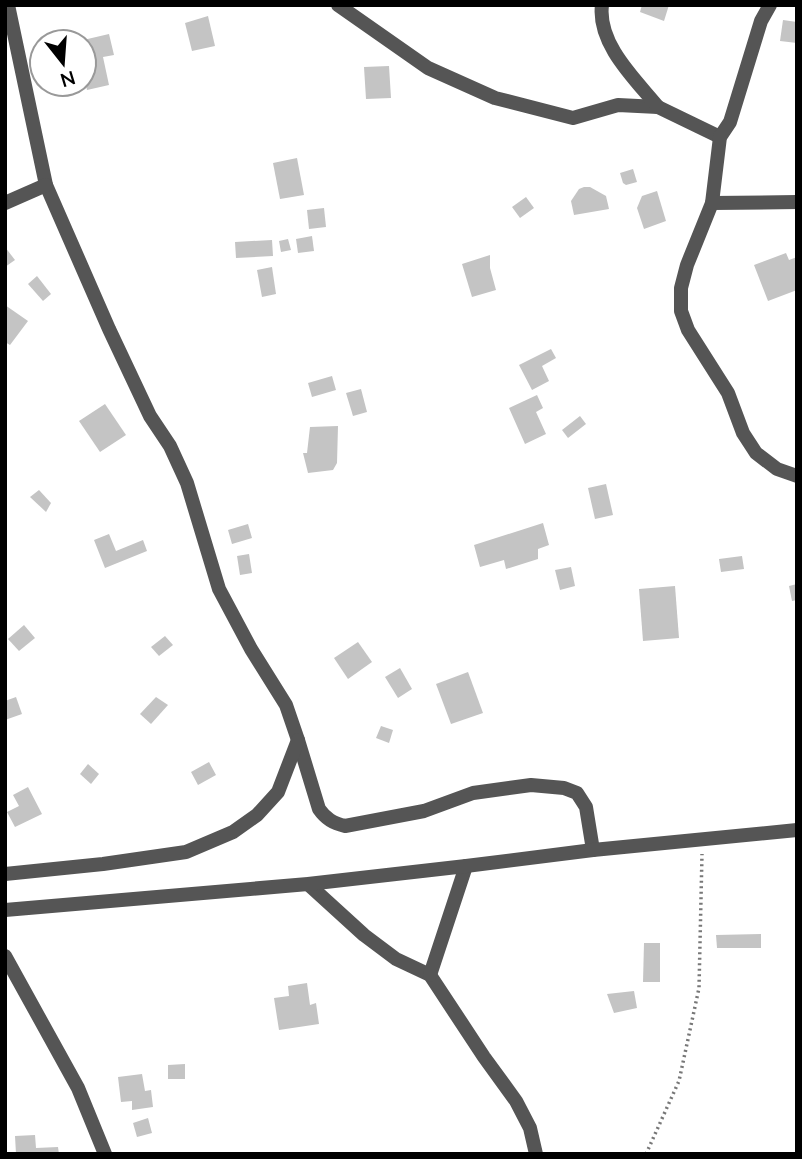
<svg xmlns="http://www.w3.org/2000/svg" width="802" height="1159" viewBox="0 0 802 1159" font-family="Mulish,sans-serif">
  <rect width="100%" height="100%" fill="#fff"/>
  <g fill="#c4c4c4">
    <polygon points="642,5 669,5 664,21 640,12"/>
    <polygon points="208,16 215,46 192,51 185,23"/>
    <polygon points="783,20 797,22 797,43 780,41"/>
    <polygon points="109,34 114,55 103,57 109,85 87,90 84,77 84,42 79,41"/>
    <polygon points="389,66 391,98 366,99 364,67"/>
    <polygon points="297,158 304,195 280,199 273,163"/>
    <polygon points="633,169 637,182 626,185 623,183 620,173"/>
    <polygon points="584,187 590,187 606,196 609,209 574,215 571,201 579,189"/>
    <polygon points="657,191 666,221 644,229 637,208 642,196"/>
    <polygon points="526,197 534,208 520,218 512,207"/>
    <polygon points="324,208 326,227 309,229 307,210"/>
    <polygon points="312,236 314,251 298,253 296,239"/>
    <polygon points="288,239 291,250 281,252 279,241"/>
    <polygon points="272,240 273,256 236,258 235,242"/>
    <polygon points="5,247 15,260 5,267"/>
    <polygon points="786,253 789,260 797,257 797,290 768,301 754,265"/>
    <polygon points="490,255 490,268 496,290 472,297 462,264"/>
    <polygon points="272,267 276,294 262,297 257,270"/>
    <polygon points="37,276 51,294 43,301 28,284"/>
    <polygon points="5,305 28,321 10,345 5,342"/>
    <polygon points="551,349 556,358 542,366 549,381 532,390 519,365"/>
    <polygon points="332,376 336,390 312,397 308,383"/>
    <polygon points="361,389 367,412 353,416 346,393"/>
    <polygon points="537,395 543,408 536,412 546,434 525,444 509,408"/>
    <polygon points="105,404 126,435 100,452 79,421"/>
    <polygon points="580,416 586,424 568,438 562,430"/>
    <polygon points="338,426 337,463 333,470 308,473 303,453 307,453 310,427"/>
    <polygon points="606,484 613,515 595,519 588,488"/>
    <polygon points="39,490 51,503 46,512 30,497"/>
    <polygon points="543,523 549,545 538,549 538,559 506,569 504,560 480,567 474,545"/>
    <polygon points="248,524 252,538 232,544 228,530"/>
    <polygon points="109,534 116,551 143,540 147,551 105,568 94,540"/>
    <polygon points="249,554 252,573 240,575 237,556"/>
    <polygon points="742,556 744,569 721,572 719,559"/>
    <polygon points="571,567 575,586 560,590 555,570"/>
    <polygon points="797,584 797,600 792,601 789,586"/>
    <polygon points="675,586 679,638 643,641 639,589"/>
    <polygon points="24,625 35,638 19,651 8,639"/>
    <polygon points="165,636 173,645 159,656 151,647"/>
    <polygon points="358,642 372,662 348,679 334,658"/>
    <polygon points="400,668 412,689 398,698 385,677"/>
    <polygon points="468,672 483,713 451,724 436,684"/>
    <polygon points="16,697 22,714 5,720 5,701"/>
    <polygon points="156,697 168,705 151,724 140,714"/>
    <polygon points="381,726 393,730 389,743 376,738"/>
    <polygon points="209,762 216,775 198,785 191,772"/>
    <polygon points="88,764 99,774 91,784 80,774"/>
    <polygon points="28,787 42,814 15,827 7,812 19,806 13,795"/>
    <polygon points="761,934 761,948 717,948 716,935"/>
    <polygon points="644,943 660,943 660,982 643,982"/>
    <polygon points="307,983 310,1005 316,1003 319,1024 279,1030 274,998 289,996 288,986"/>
    <polygon points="634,991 637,1008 614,1013 607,994"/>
    <polygon points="185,1064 185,1079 168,1079 168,1065"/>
    <polygon points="142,1074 145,1091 151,1090 153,1107 132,1110 132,1101 121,1102 118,1077"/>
    <polygon points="148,1118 152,1133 137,1137 133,1123"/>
    <polygon points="35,1135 36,1148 58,1147 59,1154 16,1154 15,1136"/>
  </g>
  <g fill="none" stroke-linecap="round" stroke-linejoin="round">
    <polyline stroke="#777" stroke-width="3.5" stroke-dasharray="2 3.5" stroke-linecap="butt" points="646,1154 679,1081 699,988 702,854"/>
    <g stroke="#555" stroke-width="14">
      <path d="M8,5L46,185L109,329L150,416L170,446L187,483L219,589L251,649L286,705L298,740L319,809C326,819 333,823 345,826L424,811L473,793L531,785L564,788L577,793L586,807L593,850"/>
      <polyline points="338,5 428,68 495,98 573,118 618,105 658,107 720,137"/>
      <path d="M602,5C597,44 636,80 658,107"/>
      <polyline points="770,5 761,21 730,122 720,137 712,203 687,265 681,288 681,311 688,330 728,393 743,433 756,453 777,469 797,476"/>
      <polyline points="5,203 46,185"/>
      <polyline points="712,203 797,202"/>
      <polyline points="5,874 103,864 186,852 233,832 257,815 278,792 298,740"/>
      <polyline points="308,884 364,935 396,959 430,975 484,1057 516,1101 530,1128 536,1154"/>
      <polyline points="5,956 78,1088 105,1154"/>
      <polyline points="430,975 466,866"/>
    </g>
    <polyline stroke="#555" stroke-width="14" points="5,910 308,884 466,866 593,850 797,830"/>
  </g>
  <rect width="802" height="1159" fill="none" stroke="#000000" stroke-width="14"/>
  <g transform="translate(63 63) rotate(163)"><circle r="33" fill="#ffffff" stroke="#999999" stroke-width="2"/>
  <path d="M0-5L12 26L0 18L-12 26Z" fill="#000000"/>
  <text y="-10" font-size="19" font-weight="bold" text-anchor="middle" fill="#000000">N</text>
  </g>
</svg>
